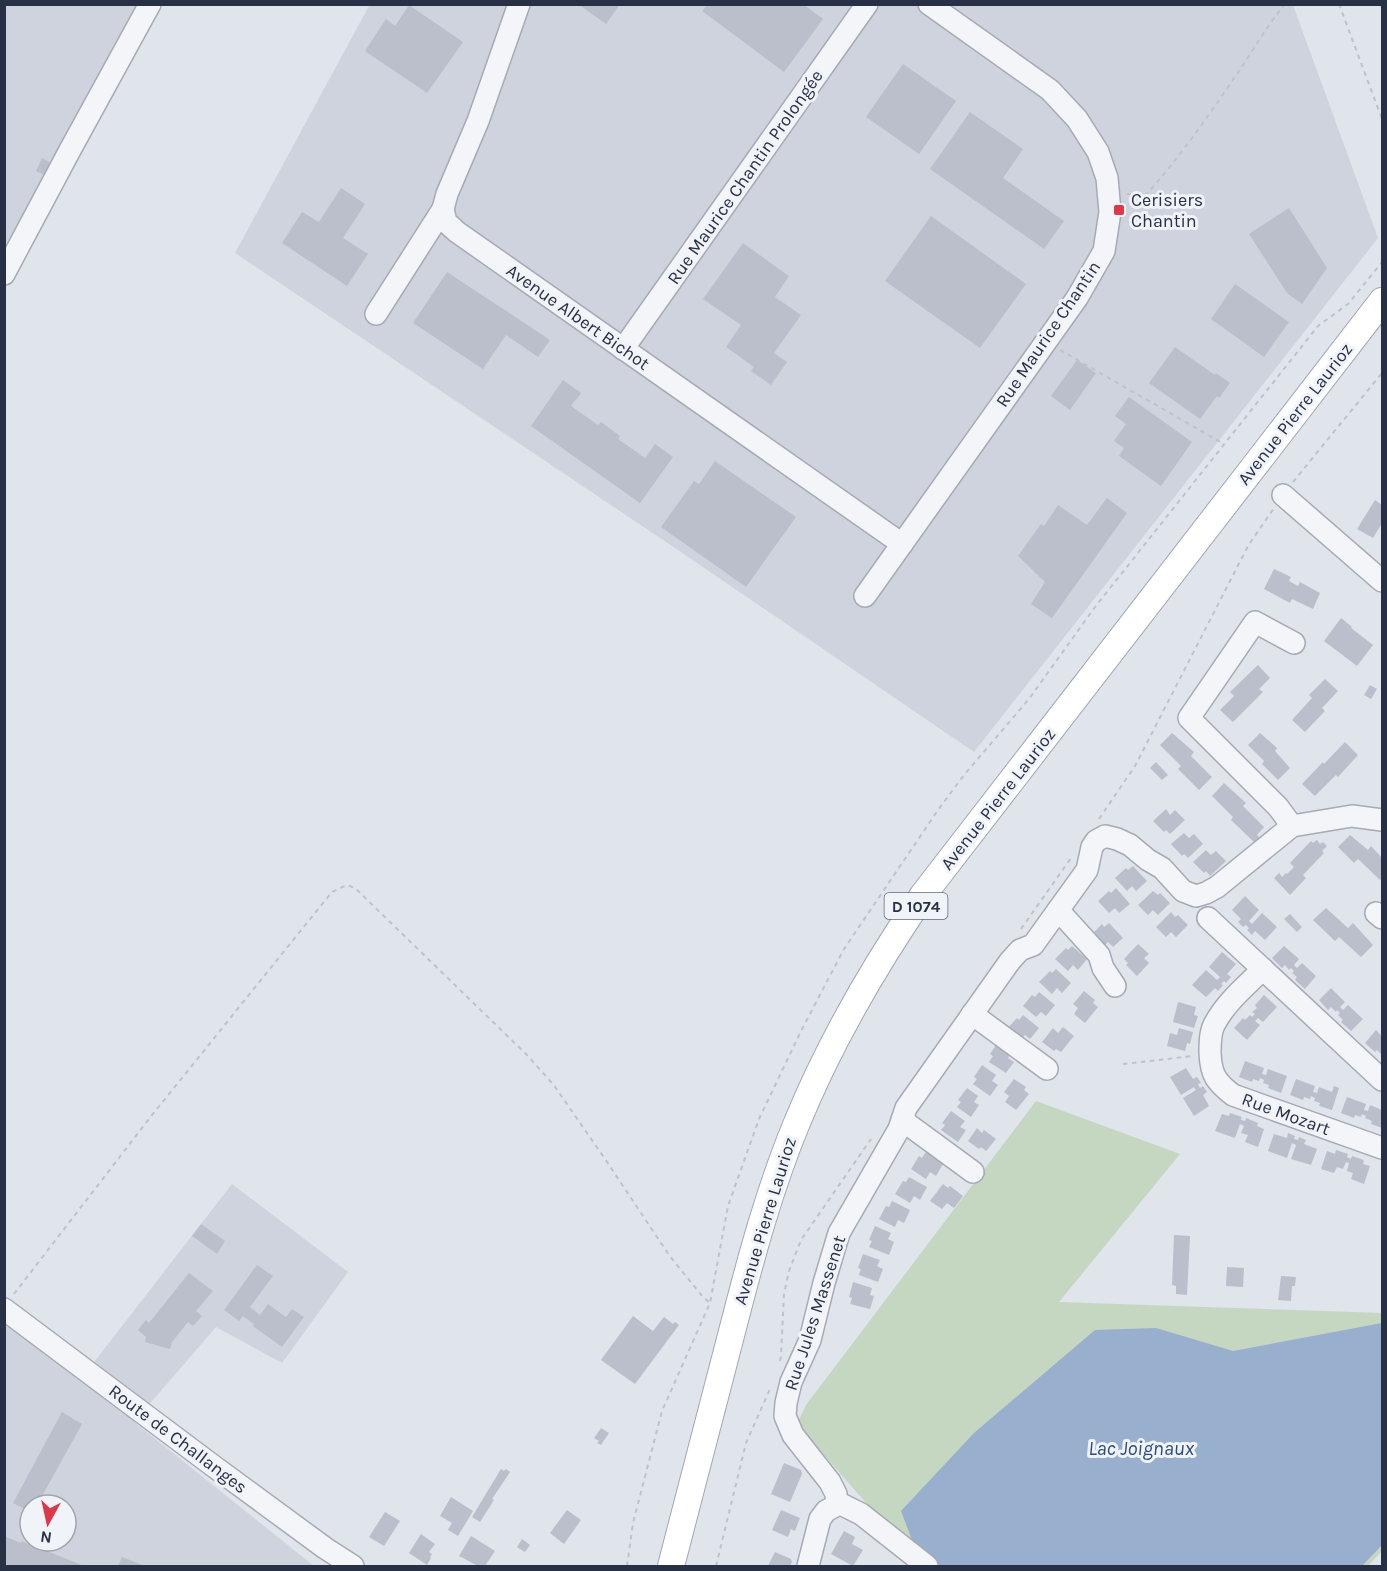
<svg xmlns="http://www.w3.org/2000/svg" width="1387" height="1571" viewBox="0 0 1387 1571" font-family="Karla,sans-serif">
  <rect width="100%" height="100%" fill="#e0e4eb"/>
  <g fill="#ced3dd" fill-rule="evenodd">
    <polygon points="370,4 1293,5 1378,238 974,752 678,550 235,253"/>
    <polygon points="5,5 143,5 5,257"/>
    <path d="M232,1184L348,1272L282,1363L216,1327L134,1422L314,1566H5L4,1325L33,1340L81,1379ZM30,1505H66V1541H30Z"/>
  </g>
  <polygon fill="#c5d6c1" points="1036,1101 1180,1154 1059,1302 1382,1313 1382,1551 1368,1566 942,1566 874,1512 797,1424 806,1405"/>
  <polygon fill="#98afce" points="1382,1323 1382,1545 1362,1566 936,1566 917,1553 901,1511 974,1433 1095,1330 1156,1328 1233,1351"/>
  <g fill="#babfcb">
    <polygon points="578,4 620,4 606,24"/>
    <polygon points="708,4 803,4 823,19 784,72 702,11"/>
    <polygon points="409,5 463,42 427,93 365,51 386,19 395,26"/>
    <polygon points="903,64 956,101 919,154 866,117"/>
    <polygon points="970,112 1023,149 1003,178 1064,221 1044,249 930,169"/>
    <polygon points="42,158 51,163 44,175 36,171"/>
    <polygon points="341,188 365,204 343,238 368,254 347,286 282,243 302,212 319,222"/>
    <polygon points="1289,208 1327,268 1302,304 1287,293 1249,234"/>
    <polygon points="931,216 1026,284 980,348 885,281"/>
    <polygon points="743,243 789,276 775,297 801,315 774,353 787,362 771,385 751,371 754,367 726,347 741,325 703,299"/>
    <polygon points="447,272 550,340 538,357 506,335 483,369 413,323"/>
    <polygon points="1235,284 1289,322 1264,357 1211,319"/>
    <polygon points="1175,347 1215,375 1216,373 1230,383 1219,398 1217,396 1200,419 1149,383"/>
    <polygon points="1077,360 1096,373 1070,410 1051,396"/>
    <polygon points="563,380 581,393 571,406 598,425 601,422 620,436 618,439 645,458 655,444 673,457 640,503 531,426"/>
    <polygon points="1129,397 1192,442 1161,486 1119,456 1124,448 1114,441 1126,424 1115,416"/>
    <polygon points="715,461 796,517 746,587 661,527 694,481 699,484"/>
    <polygon points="1107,498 1127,513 1052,618 1031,604 1045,582 1018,556 1041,524 1044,526 1058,505 1087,525"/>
    <polygon points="1375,500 1382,505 1382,523 1373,538 1357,529"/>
    <polygon points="1274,569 1291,577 1289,581 1298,586 1300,582 1320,593 1313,609 1292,599 1290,603 1264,589"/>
    <polygon points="1341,618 1352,627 1351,628 1373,645 1357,666 1324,641"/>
    <polygon points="1258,665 1270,678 1259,689 1263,692 1233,722 1220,710 1234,696 1230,692"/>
    <polygon points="1325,679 1338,691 1322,708 1325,711 1305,732 1292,720 1312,698 1309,695"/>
    <polygon points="1370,685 1377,689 1371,699 1364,695"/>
    <polygon points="1172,733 1194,752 1191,756 1212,777 1199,790 1178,769 1181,766 1160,745"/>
    <polygon points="1260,733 1277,748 1275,751 1290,768 1278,780 1262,764 1264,761 1248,745"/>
    <polygon points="1345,742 1358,755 1338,777 1336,775 1315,796 1302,784 1323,762 1324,764"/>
    <polygon points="1156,762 1168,775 1162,780 1150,768"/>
    <polygon points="1224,783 1246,803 1243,806 1264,827 1257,835 1260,838 1255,843 1231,820 1233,817 1212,796"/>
    <polygon points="1166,809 1170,815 1175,810 1185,820 1170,834 1166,830 1164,832 1153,821"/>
    <polygon points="1184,833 1189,838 1194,834 1203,844 1188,858 1184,854 1182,856 1171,844"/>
    <polygon points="1350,835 1368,850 1371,846 1382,858 1382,877 1380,880 1358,859 1354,863 1338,847"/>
    <polygon points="1317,840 1320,844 1323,842 1327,846 1322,851 1324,853 1303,875 1306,878 1290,895 1274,878 1279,873 1282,877 1286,873 1287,874 1294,867 1290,863 1311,841 1313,843"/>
    <polygon points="1206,850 1211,855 1216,851 1226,861 1210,876 1206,871 1204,873 1193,862"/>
    <polygon points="1133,866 1147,881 1136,891 1132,886 1127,891 1115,878 1126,868 1128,870"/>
    <polygon points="1116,888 1130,904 1119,913 1115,908 1109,913 1098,901 1109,891 1111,893"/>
    <polygon points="1153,891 1158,895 1160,893 1170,903 1158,915 1153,910 1148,915 1138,905"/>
    <polygon points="1245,896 1259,910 1249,921 1252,924 1262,913 1277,927 1265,940 1255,931 1252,935 1247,930 1249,928 1246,925 1243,927 1238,922 1241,919 1232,910"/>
    <polygon points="1326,908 1348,928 1353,923 1373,945 1361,957 1339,937 1335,941 1313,920"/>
    <polygon points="1171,912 1175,917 1178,915 1188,925 1176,937 1171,932 1166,937 1156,927"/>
    <polygon points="1290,914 1302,927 1297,932 1284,919"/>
    <polygon points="1109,923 1123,938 1113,947 1108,942 1103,947 1091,935 1102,924 1104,927"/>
    <polygon points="1138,944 1149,954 1144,958 1149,963 1137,976 1126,965 1128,963 1124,959"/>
    <polygon points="1072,946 1087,959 1078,970 1073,965 1068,971 1055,959 1066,948 1068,950"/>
    <polygon points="1284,946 1299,959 1294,965 1297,968 1302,963 1316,976 1305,989 1295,980 1297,977 1292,973 1294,971 1291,968 1289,970 1285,965 1282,968 1272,958"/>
    <polygon points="1222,952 1236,964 1227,974 1231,977 1226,983 1224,981 1221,984 1223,985 1218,991 1215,988 1206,997 1192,985 1206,970 1217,980 1220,977 1209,967"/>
    <polygon points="1056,969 1071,983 1062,993 1057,988 1052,994 1039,982 1050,971 1052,973"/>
    <polygon points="1331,988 1345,1002 1340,1007 1343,1010 1348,1005 1363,1019 1351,1031 1341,1022 1343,1020 1338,1015 1340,1013 1337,1010 1336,1012 1331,1007 1328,1010 1319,1000"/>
    <polygon points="1084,991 1095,1000 1093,1003 1098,1007 1085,1023 1074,1014 1078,1008 1073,1004"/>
    <polygon points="1039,992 1055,1005 1046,1016 1041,1012 1036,1017 1023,1006 1032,995 1035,997"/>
    <polygon points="1264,995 1277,1007 1263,1022 1258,1018 1255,1021 1260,1025 1247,1040 1234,1028 1243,1018 1245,1020 1250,1015 1252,1017 1255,1014 1252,1012 1257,1008 1255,1005"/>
    <polygon points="1178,1002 1196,1007 1194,1015 1198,1016 1194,1028 1173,1022"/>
    <polygon points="1023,1015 1039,1028 1030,1039 1025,1035 1020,1040 1007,1029 1017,1018 1019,1020"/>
    <polygon points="1063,1027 1074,1036 1061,1052 1056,1049 1054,1051 1042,1042 1053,1028 1058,1033"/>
    <polygon points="1179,1028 1193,1032 1190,1044 1187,1043 1185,1051 1167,1046 1170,1033 1177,1035"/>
    <polygon points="1376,1030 1382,1036 1382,1055 1377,1050 1375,1052 1365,1043"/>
    <polygon points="998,1042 1012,1052 1008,1058 1014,1062 1006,1073 989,1062 993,1056 990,1054"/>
    <polygon points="1245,1061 1264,1068 1262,1074 1266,1075 1268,1069 1287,1076 1281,1093 1268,1088 1269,1085 1263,1083 1264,1080 1260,1078 1259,1081 1253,1079 1252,1082 1239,1077"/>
    <polygon points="982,1065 996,1075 992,1081 998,1085 990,1096 973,1084 977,1079 974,1077"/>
    <polygon points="1186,1068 1193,1079 1197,1077 1201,1083 1198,1084 1200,1088 1203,1086 1207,1092 1203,1095 1209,1106 1194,1116 1183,1098 1196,1090 1195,1089 1194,1087 1181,1095 1170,1077"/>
    <polygon points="1014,1079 1026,1087 1024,1090 1029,1094 1016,1110 1005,1102 1009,1096 1004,1092"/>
    <polygon points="1296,1079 1315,1086 1313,1092 1317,1093 1319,1087 1332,1092 1334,1086 1339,1088 1332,1110 1319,1106 1320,1103 1314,1101 1315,1098 1311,1096 1310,1099 1304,1097 1303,1100 1290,1095"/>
    <polygon points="967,1088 978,1096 974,1102 979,1105 971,1117 957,1107 961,1102 958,1100"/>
    <polygon points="1347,1097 1366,1104 1364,1110 1368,1111 1370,1105 1382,1110 1382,1128 1371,1124 1372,1121 1365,1118 1366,1116 1362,1114 1361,1117 1355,1115 1354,1118 1341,1113"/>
    <polygon points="951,1111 965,1121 960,1127 966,1130 958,1142 941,1130 945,1125 942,1123"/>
    <polygon points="1230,1113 1242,1117 1241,1120 1245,1121 1246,1118 1258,1123 1257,1126 1264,1129 1258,1147 1245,1142 1248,1135 1241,1133 1244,1126 1240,1124 1235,1138 1215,1131 1222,1114 1229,1116"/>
    <polygon points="977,1128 982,1133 984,1130 996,1139 986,1151 981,1147 979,1149 968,1141"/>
    <polygon points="1288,1133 1295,1136 1294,1139 1298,1140 1299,1137 1306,1140 1304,1144 1317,1149 1311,1165 1291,1159 1296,1145 1292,1143 1287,1158 1268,1151 1274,1134 1287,1138"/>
    <polygon points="1336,1150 1348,1154 1347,1157 1351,1159 1352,1156 1364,1160 1363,1164 1370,1166 1364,1184 1351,1179 1353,1173 1347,1171 1349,1163 1346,1162 1343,1169 1337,1167 1334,1173 1321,1169 1327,1151 1335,1154"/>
    <polygon points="926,1152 943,1164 936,1176 930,1172 926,1179 911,1169 919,1156 922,1158"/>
    <polygon points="909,1177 927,1187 920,1200 914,1196 910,1203 895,1194 903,1181 906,1182"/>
    <polygon points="943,1184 948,1188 950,1186 963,1196 954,1208 947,1203 942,1209 930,1201"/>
    <polygon points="892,1201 910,1210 904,1223 898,1220 895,1227 879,1219 886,1206 889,1207"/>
    <polygon points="201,1224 225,1241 217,1254 192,1236"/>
    <polygon points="875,1226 891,1233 888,1239 894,1242 889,1255 869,1247 872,1241 869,1240"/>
    <polygon points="1174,1235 1190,1236 1187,1295 1176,1294 1176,1286 1172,1285"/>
    <polygon points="863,1254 880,1260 877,1266 883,1269 878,1282 859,1275 861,1269 858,1268"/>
    <polygon points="257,1265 273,1276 250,1307 260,1315 268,1304 286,1317 292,1309 304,1317 282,1347 253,1326 254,1324 243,1316 239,1321 224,1310"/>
    <polygon points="1227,1267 1244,1268 1243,1287 1226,1286"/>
    <polygon points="189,1273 213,1291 196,1311 202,1316 193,1326 188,1322 172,1342 170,1349 145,1342 146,1337 138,1330 146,1320 149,1323"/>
    <polygon points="1281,1276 1296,1277 1295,1286 1292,1286 1291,1301 1278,1300"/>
    <polygon points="853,1282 872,1288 870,1295 874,1296 870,1309 850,1304 852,1298 849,1297"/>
    <polygon points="633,1316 653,1331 664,1317 673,1324 675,1322 679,1325 635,1384 601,1360"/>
    <polygon points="62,1412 82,1424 37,1505 30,1505 30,1512 13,1503"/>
    <polygon points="601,1428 609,1433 601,1445 597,1443 599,1441 594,1438"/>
    <polygon points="784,1463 801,1470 802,1474 790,1502 771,1494"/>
    <polygon points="501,1469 504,1471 506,1469 510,1472 492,1499 494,1500 480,1522 472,1517"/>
    <polygon points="451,1497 473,1511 458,1536 448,1530 452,1523 440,1516"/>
    <polygon points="567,1510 581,1520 564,1544 550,1533"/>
    <polygon points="781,1510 800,1518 795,1531 791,1529 788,1537 772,1530"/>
    <polygon points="385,1512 400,1521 384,1546 369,1537"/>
    <polygon points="844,1531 855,1537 852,1544 863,1550 853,1566 831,1554"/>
    <polygon points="421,1534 435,1544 429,1552 432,1554 430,1557 431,1558 427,1565 409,1553"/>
    <polygon points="4,1536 21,1543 22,1541 84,1566 10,1566 4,1564"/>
    <polygon points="471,1536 495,1551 485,1566 478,1566 459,1556"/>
    <polygon points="522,1539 530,1545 525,1552 517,1547"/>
    <polygon points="775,1552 791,1559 792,1562 790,1566 768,1566"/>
    <polygon points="122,1557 145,1566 118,1566"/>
  </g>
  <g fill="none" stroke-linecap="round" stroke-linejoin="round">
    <defs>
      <g id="minor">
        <polyline points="519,4 478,121 447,194 443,209 446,222 457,232 902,544"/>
        <polyline points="4,274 70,150 150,4"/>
        <polyline points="376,314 443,209"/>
        <polyline points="623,349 867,4"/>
        <polyline points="1283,495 1382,581"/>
        <polyline points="865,596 1077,298 1104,251 1110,212 1107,178 1098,152 1077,119 1050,90 929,4"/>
        <polyline points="1292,826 1278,807 1189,718 1255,622 1294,643"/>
        <polyline points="1058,910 1099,955 1103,968 1115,986"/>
        <polyline points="1376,913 1382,918"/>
        <polyline points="1208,918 1382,1080"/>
        <path d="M1263,969C1246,986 1225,1003 1214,1025C1210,1033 1210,1044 1210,1053C1211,1075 1216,1082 1233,1095L1382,1148"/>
        <polyline points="972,1014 1047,1069"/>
        <polyline points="902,1120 973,1172"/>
        <polyline points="4,1309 212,1465 325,1548 353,1566"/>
        <polyline points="837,1505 836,1494 830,1482 793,1435 785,1416 786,1403 791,1382 810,1340 824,1283 839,1233 899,1129 906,1108 1010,961 1020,950 1033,945 1087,870 1092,847 1096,841 1105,836 1117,839 1130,845 1148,860 1162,868 1183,891 1196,896 1206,893 1217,887 1292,826 1352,816 1382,820"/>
        <polyline points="808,1566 820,1519 826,1511 837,1505 843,1505 861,1514 927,1566"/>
      </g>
      <path id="major" d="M671,1566C692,1484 713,1402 735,1320C752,1254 770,1188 796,1125C829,1044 873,968 923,895L1382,301"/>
    </defs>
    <use href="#minor" stroke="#a5aab6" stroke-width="24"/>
    <use href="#major" stroke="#9ea7b8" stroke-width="28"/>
    <g stroke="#bfc2c9" stroke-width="2" stroke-dasharray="4.5 4.5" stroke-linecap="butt">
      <polyline points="1339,4 1382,119"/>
      <polyline points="1381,4 1382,8"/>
      <path d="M1127,194L1145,196C1182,155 1214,108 1245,62C1258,42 1270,22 1285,4"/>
      <polyline points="1060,350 1224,444"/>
      <polyline points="1293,482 1382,373"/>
      <polyline points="1099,819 1135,766 1248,546 1274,508"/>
      <polyline points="1021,929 1071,858"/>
      <polyline points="1123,1064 1193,1056"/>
      <polyline points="14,1294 152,1115 332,892 347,885 355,888 526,1054 553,1084 603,1156 669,1255 703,1297 709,1302"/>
      <polyline points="780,1361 781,1355 784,1294 789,1271 801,1240 871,1139"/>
      <polyline points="627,1566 633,1523 662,1411 710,1303 728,1206 759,1119 802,1029 844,949 938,810 964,775 1029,699 1095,607 1318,326 1348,304 1382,262"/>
      <polyline points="716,1566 746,1443 770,1389"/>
    </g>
    <use href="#minor" stroke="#f4f5f8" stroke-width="21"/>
    <use href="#major" stroke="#fff" stroke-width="26"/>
  </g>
  <rect fill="#dc3948" stroke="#f0f3f8" stroke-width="2" x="1113" y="204" width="12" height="12" rx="3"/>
  <g text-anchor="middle" stroke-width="6" stroke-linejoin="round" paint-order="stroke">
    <rect fill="#f0f3f8" stroke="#636a7a" stroke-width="1.5" x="884.5" y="893" width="63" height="26" rx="4.5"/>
    <g font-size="16" font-weight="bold" fill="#273044">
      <text x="916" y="912">D 1074</text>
    </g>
    <g font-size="18" fill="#273044" stroke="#f0f3f8">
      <text transform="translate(745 177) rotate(-55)" y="6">Rue Maurice Chantin Prolongée</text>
      <text transform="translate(578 317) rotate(35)" y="6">Avenue Albert Bichot</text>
      <text transform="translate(1048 334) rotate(-56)" y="6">Rue Maurice Chantin</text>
      <text transform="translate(1295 414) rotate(-52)" y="6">Avenue Pierre Laurioz</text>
      <text transform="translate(998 799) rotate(-52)" y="6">Avenue Pierre Laurioz</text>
      <text transform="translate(1286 1114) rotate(20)" y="6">Rue Mozart</text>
      <text transform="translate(765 1221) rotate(-73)" y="6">Avenue Pierre Laurioz</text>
      <text transform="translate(815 1313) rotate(-72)" y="6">Rue Jules Massenet</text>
      <text transform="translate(178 1439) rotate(37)" y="6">Route de Challanges</text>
    </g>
    <g font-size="18" fill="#273044" stroke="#f0f3f8" text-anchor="start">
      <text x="1131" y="206">Cerisiers<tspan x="1131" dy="21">Chantin</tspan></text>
    </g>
    <g font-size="20" font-style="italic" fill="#2d4c7c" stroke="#f0f3f8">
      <text x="1141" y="1455">Lac Joignaux</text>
    </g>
  </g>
  <rect width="1387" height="1571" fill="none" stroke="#273044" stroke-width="12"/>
  <g transform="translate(48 1523) rotate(188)"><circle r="28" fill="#f0f3f8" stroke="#a0a5b0" stroke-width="1.5"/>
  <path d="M0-4.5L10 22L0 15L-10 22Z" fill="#dc3948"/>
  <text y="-9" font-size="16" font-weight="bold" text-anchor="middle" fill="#273044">N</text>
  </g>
</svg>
